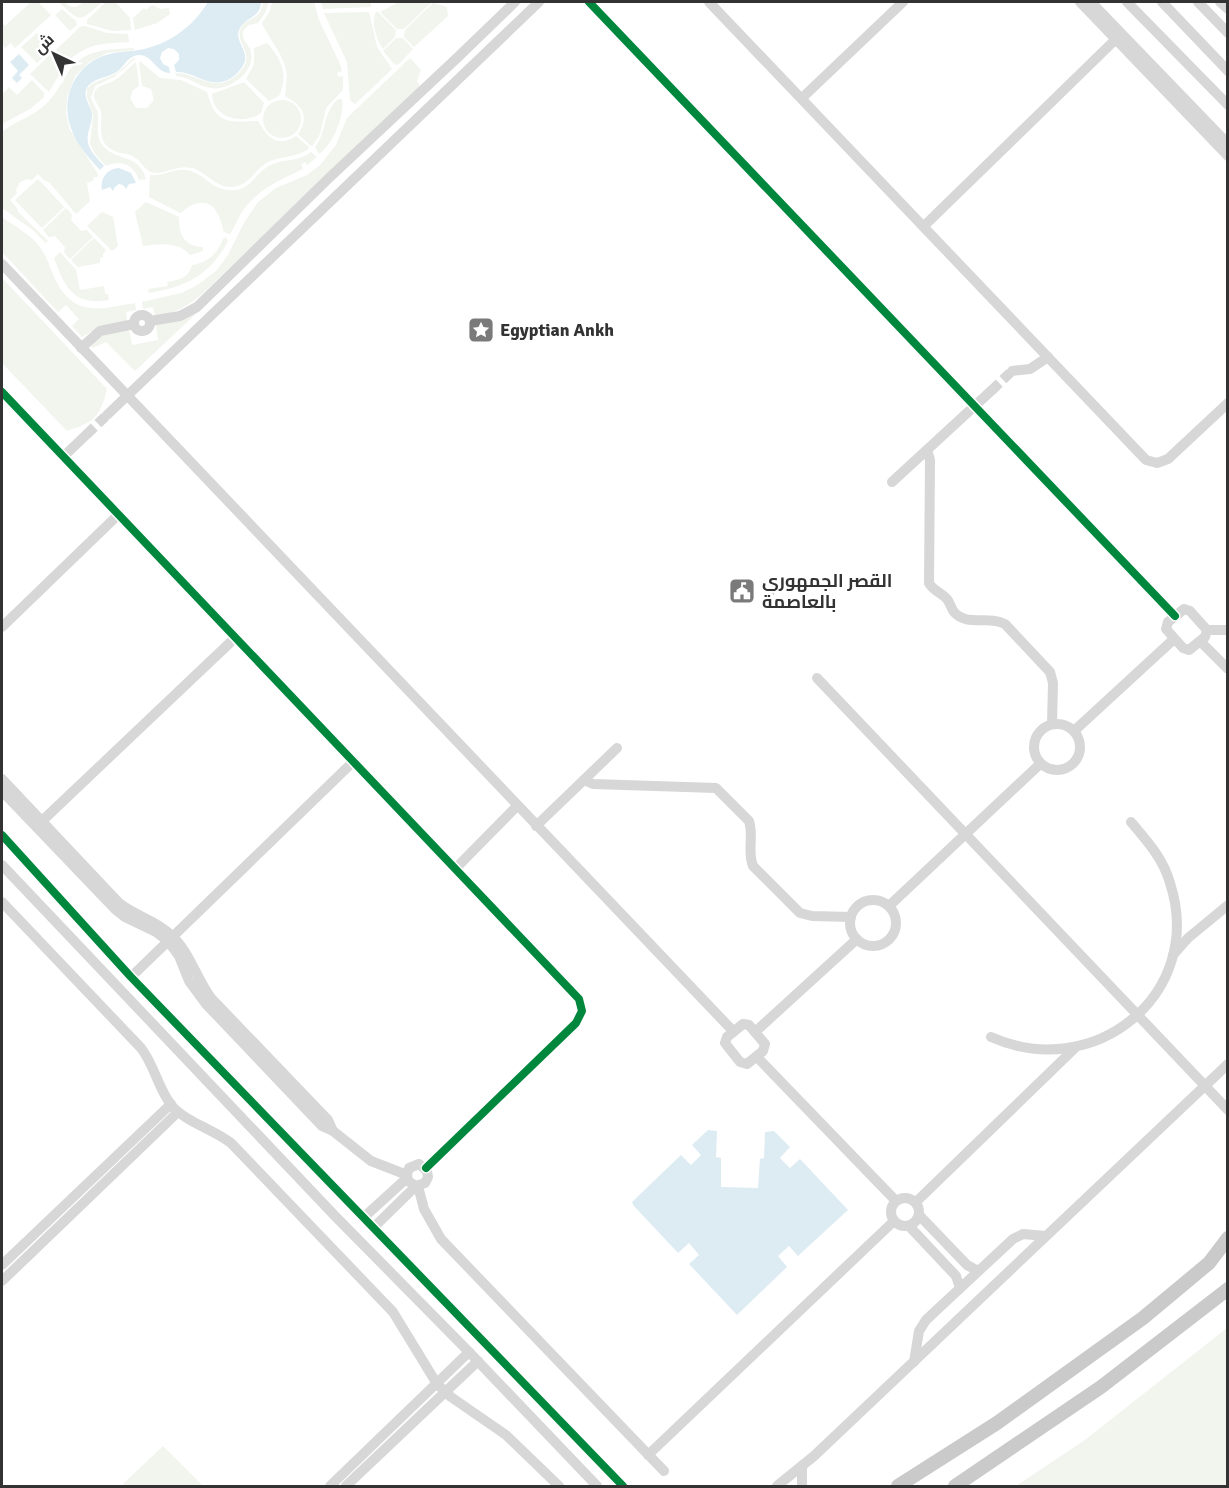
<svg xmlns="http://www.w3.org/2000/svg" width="1229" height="1488" viewBox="0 0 1229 1488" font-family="Signika,Cairo,sans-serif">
  <rect width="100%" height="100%" fill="#fff"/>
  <g fill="#f1f5ed">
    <polygon points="31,2 38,2 51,15 15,48 11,43 5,48 2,44 2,23 5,26"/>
    <path d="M59,2H65L69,6L76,7L84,2H102C80,22 80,23 59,2Z"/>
    <polygon points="106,2 117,2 116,3 130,18 131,30 113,31 87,24 87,20"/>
    <path d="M263,2H269L265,13L258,23L249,25C245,28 242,31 243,37C244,42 248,44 250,49C257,68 237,85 220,88C202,91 192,77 176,76L175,73C197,73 213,93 234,77C239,74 244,68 246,62C249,50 237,42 240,30C244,17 262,21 263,2Z"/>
    <path d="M272,2H314L319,20L340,64L342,71L337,73L338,77L343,76V90L326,108L320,134L313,145L311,146L298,134C311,115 301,105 285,96L287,75L285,65L280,54L263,26L262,23L270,11Z"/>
    <polygon points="321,2 371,2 371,7 323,9"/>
    <polygon points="399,2 432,2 404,29 397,29 380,12"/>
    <polygon points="433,3 447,7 448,16 414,47 404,37 405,30"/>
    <polygon points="152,5 160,9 169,8 170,14 157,23 135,30 133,18 144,8 146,10"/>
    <polygon points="62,9 76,21 77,25 70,31 55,15"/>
    <polygon points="369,12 377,47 392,69 355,104 350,100 347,62 324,13"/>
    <path d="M376,12H378L396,30L395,37L383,49C376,39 371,22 376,12Z"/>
    <path d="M85,26L107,33L128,34L129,42C102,44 89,42 67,62L56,50L80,27Z"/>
    <polygon points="37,33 52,49 37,63 21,47"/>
    <polygon points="396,38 403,38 413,49 399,64 395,65 383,51"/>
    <path d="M267,43C281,58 289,75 279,96L269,101L246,79L254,64V48Z"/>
    <path d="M134,48V50L107,53L89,62L75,76L67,97L66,114L70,130L98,174V177H94L93,181L87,183L90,201L76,214L49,182L45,181L38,174L32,180L28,179L20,182L16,190L17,193L10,200L17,208L18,212L48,241L46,243L33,230L2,208V132C15,121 32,117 45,105C55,96 60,85 67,74C82,49 108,49 134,48Z"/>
    <polygon points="53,52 65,65 49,92 30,74"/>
    <path d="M135,57V59L114,77L95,86L91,97C92,103 97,108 98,114C99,126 95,135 103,146C117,162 139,153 146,179L139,180C134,165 121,159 106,166L95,154L90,144L93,116L87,97V89L93,83L116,74Z"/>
    <path d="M410,58L421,70L417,81L420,86L204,292C188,306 176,313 155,317L153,307L143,309L142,302L181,293L196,286L216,271L228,255L245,221L258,202L276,188L307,175L320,165L336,145L347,118Z"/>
    <path d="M136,62L139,86L133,90L130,98L136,108H147L154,100L151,89L142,86L139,62H141L160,78L181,80L207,92C216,125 228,122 258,121C267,136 276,149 296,136L309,147L308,149C295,159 278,155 265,164C253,172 249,186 232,187C215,188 207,172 192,168C177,164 163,176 151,172C144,169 141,161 134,157C129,153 122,154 117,152C95,143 103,128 101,112C100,105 91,100 95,91C99,84 109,84 115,80C123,75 128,68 136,62Z"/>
    <polygon points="32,80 44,93 44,97 30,109 2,124 2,95 9,87 17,95"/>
    <path d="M244,82L264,103L261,113C244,126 212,118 212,94Z"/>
    <path d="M338,99H342C345,116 333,144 319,154L315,147C327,132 323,112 338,99Z"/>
    <circle cx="282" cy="119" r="19"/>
    <path d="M311,152L317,157L307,165L305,162L301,164L303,169C280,180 260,188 244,209C238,217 235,227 230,234L224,232C220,216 214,196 192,205C187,207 184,211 180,213L149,197L150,175C163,177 173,168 186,170C202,172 209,186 223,189C250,196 253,173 271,165C285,158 296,163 311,152Z"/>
    <polygon points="38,179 64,207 42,228 15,200"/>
    <path d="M146,202L179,217C178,233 184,247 203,247V251L190,255C178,241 158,244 143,246L135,212Z"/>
    <polygon points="66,208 72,215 71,220 81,231 87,230 93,237 70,259 64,252 65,247 55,236 49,237 43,230"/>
    <polygon points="102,212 113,217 118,246 112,251 87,226"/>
    <path d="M2,217C15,227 31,234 41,249C48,258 50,269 55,279C74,318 100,309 135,303L136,310L126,312L127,321L99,327L82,337L72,326L79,319L66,305L58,312L2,252Z"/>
    <path d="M226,237L228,241C210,275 186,287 149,293L148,289L168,286L167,282C179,280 189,278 192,265C208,263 217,254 223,239Z"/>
    <polygon points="94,238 106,250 103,254 103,257 100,258 100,263 78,267 71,260"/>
    <path d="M60,252L76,270L80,290L104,286L105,294H108L109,300C74,306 65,288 54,258Z"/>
    <path d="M2,278L107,389C100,417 94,422 67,431L2,363Z"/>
    <polygon points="200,310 135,371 106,342 93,348 89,345 95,337 129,329 132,345 158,340 156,324"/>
    <polygon points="1227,1328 1227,1486 1016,1486 1085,1440"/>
    <polygon points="163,1446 203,1486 121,1486"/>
  </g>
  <g fill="#ddebf3">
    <path d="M208,2H261C261,18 244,17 239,30C235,41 247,49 245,61C243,67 239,72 234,76C211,93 197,71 176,72L174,65L179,60V54L174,49L168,48L162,52L160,58L163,64L169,67L170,73C156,73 153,55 139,55C129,55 125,65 118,71C109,78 96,77 89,85C80,95 91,105 92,115C92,125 86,133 88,143C90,152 98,159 104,166L100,170C89,158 76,144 71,128C61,101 72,71 98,58C111,52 124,52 139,50C168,45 193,27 208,2Z"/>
    <polygon points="19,54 29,65 19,75 22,78 17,83 12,78 18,71 10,62"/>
    <path d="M119,168L131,173L136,183L129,184L126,189L123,185L119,184L115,187L113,191L110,187L102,190C100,178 107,169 119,168Z"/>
    <polygon points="708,1130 717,1131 716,1157 721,1158 721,1187 758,1188 760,1159 764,1158 765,1132 774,1131 790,1147 780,1158 790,1168 800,1159 848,1210 798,1256 789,1246 778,1256 787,1267 737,1315 689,1264 699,1255 689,1243 678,1253 634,1206 632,1202 681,1155 691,1165 701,1155 692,1145"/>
  </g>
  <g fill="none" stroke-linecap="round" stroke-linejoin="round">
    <g stroke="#d6d6d6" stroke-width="10" stroke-dasharray="10 5" stroke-linecap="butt">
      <polyline points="992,390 1012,371"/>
      <polyline points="87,434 107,415"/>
    </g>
    <g stroke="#d7d7d7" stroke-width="10">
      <polyline points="589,2 1175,616"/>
      <polyline points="709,2 1146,460 1157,463 1168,459 1228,403"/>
      <polyline points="1080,2 1228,156"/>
      <polyline points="1091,2 1228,144"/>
      <polyline points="1127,2 1228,105"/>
      <polyline points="1162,2 1228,71"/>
      <polyline points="1198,2 1228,33"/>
      <polyline points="1220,2 1228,9"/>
      <polyline points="802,98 903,2"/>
      <polyline points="924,226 1116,39"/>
      <polyline points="2,264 733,1031"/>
      <circle cx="142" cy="323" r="8"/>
      <polyline points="150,321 180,316 197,307 329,178 458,57 515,2"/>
      <polyline points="81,348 100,331 134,324"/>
      <polyline points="1012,371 1030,369 1048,357"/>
      <polyline points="2,392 579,999 582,1011 576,1023 426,1168"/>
      <polyline points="107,415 539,2"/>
      <path d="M927,450L930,460L929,583C933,591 941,592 947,599C950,603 951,608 954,612C967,627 989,615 1005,624L1050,672L1053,683L1052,724"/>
      <polyline points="64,456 87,434"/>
      <polyline points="892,482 992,390"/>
      <polygon points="1184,609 1190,611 1207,630 1205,637 1189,650 1183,648 1166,629 1168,622"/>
      <polyline points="2,627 119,514"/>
      <polyline points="1207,630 1228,630"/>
      <polyline points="1201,642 1228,669"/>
      <polyline points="817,678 1228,1110"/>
      <circle cx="1057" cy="747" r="23"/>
      <polyline points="1074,731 1174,639"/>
      <path d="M2,779L119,903C135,916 156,920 171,935C190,952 196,978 211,998L328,1120L333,1131"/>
      <path d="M584,780L593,784L716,788L749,821C754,836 747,852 753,866L800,913L812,916L851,917"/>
      <polyline points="2,791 115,909 125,917 156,932 168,941 179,956 189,981 206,1004 322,1126 333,1131 371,1161 407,1175"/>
      <polyline points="42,821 236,637"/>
      <polyline points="536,826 617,748"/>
      <polyline points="2,835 131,977 623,1486"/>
      <polyline points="2,865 335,1216 469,1352 597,1486"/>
      <polyline points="456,868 517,806"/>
      <circle cx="873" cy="923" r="23"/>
      <path d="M2,902L141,1048C155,1066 158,1089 172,1106C186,1122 213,1129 231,1143L393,1312L437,1384L451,1397L506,1435L559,1486"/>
      <polyline points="889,906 1040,764"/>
      <polyline points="1173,955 1188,938 1228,905"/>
      <polyline points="131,977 354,761"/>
      <polygon points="743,1024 749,1025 765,1044 763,1051 747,1064 740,1062 725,1043 727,1037"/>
      <polyline points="755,1032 857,939"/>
      <path d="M991,1037C1094,1083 1206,994 1170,883C1163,858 1147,841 1131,822"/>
      <polyline points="757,1057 896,1201"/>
      <polyline points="418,1186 424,1209 441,1239 664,1471"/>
      <circle cx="905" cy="1212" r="14"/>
      <polyline points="916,1202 1075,1048"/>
      <polyline points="919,1215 967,1265 978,1271"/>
      <polyline points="363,1218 407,1178"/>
      <polyline points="909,1226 956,1276 960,1288"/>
      <polyline points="373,1228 416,1186 425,1183 428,1177 427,1171 419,1164 409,1168 407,1175 408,1181 416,1186"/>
      <polyline points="2,1265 171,1104"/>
      <polyline points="2,1281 178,1112"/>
      <polyline points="914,1362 919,1331 926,1320 1013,1239 1023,1234 1046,1236"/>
      <polyline points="648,1455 894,1221"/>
      <polyline points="330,1486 469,1352"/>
      <polyline points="346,1486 478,1361"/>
      <polyline points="777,1486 814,1456 1228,1064"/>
      <polyline points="802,1486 802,1467"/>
    </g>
    <g stroke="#cacaca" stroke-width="14">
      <polyline points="898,1486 997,1423 1143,1318 1209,1263 1228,1238"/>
      <polyline points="955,1486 1101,1387 1228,1289"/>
    </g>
    <defs>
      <g id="cycleway">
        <polyline points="589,2 1175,616"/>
        <polyline points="2,392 579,999 582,1011 576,1023 426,1168"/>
        <polyline points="2,835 131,977 623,1486"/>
      </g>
    </defs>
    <use href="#cycleway" stroke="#fff" stroke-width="11"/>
    <use href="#cycleway" stroke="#00873e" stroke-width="8"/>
  </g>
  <defs>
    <symbol id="sight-square" viewBox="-11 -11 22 22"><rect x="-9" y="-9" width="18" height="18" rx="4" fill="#7a7a7a" stroke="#fff"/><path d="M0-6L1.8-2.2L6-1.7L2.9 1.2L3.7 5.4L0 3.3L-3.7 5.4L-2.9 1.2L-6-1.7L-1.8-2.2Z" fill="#fff"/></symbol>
    <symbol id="civic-square" viewBox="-11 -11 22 22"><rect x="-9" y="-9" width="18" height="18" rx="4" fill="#7a7a7a" stroke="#fff"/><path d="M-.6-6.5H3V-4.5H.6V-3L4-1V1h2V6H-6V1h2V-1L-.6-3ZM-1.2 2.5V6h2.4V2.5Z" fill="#fff"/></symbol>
  </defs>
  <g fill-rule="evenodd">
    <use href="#sight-square" x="466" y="315" width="30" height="30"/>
    <use href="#civic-square" x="727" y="576" width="30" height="30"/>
  </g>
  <g text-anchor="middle" stroke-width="6" stroke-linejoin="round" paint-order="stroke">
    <g font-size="18" font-weight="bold" fill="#333" stroke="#fff" text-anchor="start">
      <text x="500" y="336">Egyptian Ankh</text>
      <text x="762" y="587">القصر الجمهوري<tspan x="762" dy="21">بالعاصمة</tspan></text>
    </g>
  </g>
  <rect width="1229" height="1488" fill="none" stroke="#333333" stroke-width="6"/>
  <g transform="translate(54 54) rotate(316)" stroke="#ffffff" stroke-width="4.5" paint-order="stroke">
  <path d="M0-4.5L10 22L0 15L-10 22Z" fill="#333333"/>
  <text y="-9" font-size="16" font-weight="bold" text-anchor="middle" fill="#333333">ش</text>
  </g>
</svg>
